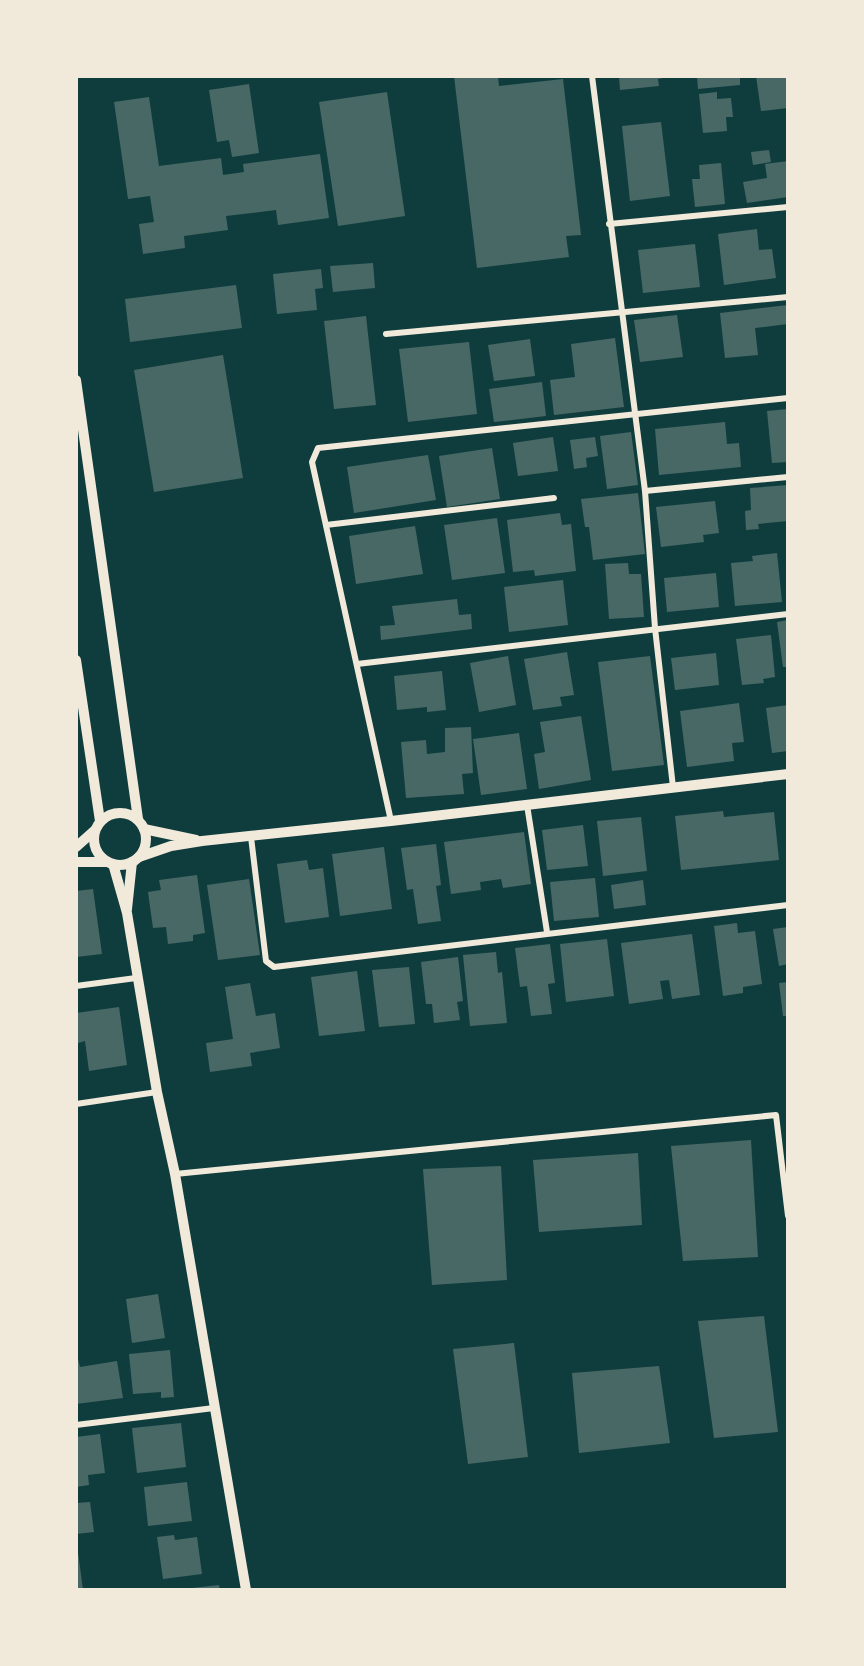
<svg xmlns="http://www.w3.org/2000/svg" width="864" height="1666" viewBox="0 0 864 1666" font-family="'Asap Condensed',sans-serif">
  <rect width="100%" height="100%" fill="#0f3d3e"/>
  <g fill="#486865">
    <polygon points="454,76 498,76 499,86 563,79 581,235 566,236 569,257 477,268"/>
    <polygon points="619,76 663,76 663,78 658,79 659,86 620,90"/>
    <polygon points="697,76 740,76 740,85 698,89"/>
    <polygon points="756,76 788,76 788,108 761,111"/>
    <polygon points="249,84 259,153 232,157 229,140 217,142 209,90"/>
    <polygon points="387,92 405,216 338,226 319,102"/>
    <polygon points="717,92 717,99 731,98 733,117 726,117 727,131 703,133 699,94"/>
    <polygon points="149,97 159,166 221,158 223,175 244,172 243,164 320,154 329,218 278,225 276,210 226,216 228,230 184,236 185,248 143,254 139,224 154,222 150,196 128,199 114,102"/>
    <polygon points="661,122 670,196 630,201 622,126"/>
    <polygon points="769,150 771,162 753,165 751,152"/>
    <polygon points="788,161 788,197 747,203 743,182 767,178 765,164"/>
    <polygon points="721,163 725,204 695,207 692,179 700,179 699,165"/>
    <polygon points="757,229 759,250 772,249 776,278 724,285 718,234"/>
    <polygon points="695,244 700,287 643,293 638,250"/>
    <polygon points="373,263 375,288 333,292 330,266"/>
    <polygon points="321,269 323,288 315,289 317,310 277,314 273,274"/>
    <polygon points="236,285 242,328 130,342 125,299"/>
    <polygon points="788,305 788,324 755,328 758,355 725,358 720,313"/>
    <polygon points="677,315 683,357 640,362 634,320"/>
    <polygon points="366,316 376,405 334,409 324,321"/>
    <polygon points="615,338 624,407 554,415 550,380 575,377 571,344"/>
    <polygon points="530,339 535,376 494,381 488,345"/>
    <polygon points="469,342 477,414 408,422 399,349"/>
    <polygon points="223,355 243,478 154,492 134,370"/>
    <polygon points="542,382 546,416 494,422 489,389"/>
    <polygon points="788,409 788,462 772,463 767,411"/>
    <polygon points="725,422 727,444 739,443 741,467 659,475 655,429"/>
    <polygon points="631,432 638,485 607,489 600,436"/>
    <polygon points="553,437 558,471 518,476 513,443"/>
    <polygon points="595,437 598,456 586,458 587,467 574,469 570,440"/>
    <polygon points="492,448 500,499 447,507 439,456"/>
    <polygon points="428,455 436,500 354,513 347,467"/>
    <polygon points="788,485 788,521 758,524 759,529 746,530 745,511 751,510 750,488"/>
    <polygon points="638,493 645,554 593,560 589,527 585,527 581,499"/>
    <polygon points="715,501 719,533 703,535 704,542 661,547 656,507"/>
    <polygon points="560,513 562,525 571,524 576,571 535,576 534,570 513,572 507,520"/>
    <polygon points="497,518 505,573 452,580 444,525"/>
    <polygon points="415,526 423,574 356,584 349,536"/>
    <polygon points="777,553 782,602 735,606 731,563 753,561 752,556"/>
    <polygon points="628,563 629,574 641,574 644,617 609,619 605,564"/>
    <polygon points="716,573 719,607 667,612 664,578"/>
    <polygon points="563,580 568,625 509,632 504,587"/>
    <polygon points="457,599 459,615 471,614 472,629 381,640 380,626 395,625 392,606"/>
    <polygon points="788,620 788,667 783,667 777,622"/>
    <polygon points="771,635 775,677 763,679 764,683 742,685 736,639"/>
    <polygon points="567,652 574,695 560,697 562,706 533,710 524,659"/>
    <polygon points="716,653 719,685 675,690 671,658"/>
    <polygon points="508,656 516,705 479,712 470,663"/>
    <polygon points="650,656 664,765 612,771 598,662"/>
    <polygon points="442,671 446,710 427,712 427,707 397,710 394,676"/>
    <polygon points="739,703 744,742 732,743 734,761 687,767 680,711"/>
    <polygon points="788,705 788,751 772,753 766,708"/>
    <polygon points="581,716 591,780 539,789 534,754 545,752 540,722"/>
    <polygon points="471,727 473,773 462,774 464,794 406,798 401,742 426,740 427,754 445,752 445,728"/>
    <polygon points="519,733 527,789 481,795 473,739"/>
    <polygon points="723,811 724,817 774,812 779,860 681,870 675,816"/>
    <polygon points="641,817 647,871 603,876 597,821"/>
    <polygon points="583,825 588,866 547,870 542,830"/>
    <polygon points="524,832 531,884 503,888 501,879 480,882 481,890 451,894 444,842"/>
    <polygon points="436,844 441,885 436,886 441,921 418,924 413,889 407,890 401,848"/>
    <polygon points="384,847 392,909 340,916 332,854"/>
    <polygon points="307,860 309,870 323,868 329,917 285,923 277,864"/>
    <polygon points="197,875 205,933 193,935 193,941 168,944 166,927 153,928 148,892 161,890 159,880"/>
    <polygon points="595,878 599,917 554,921 550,882"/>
    <polygon points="249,879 260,955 218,960 207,885"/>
    <polygon points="643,880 646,905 614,909 611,885"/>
    <polygon points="93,889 102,954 76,957 76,891"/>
    <polygon points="737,923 738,933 755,931 762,984 743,987 743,993 723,996 714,926"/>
    <polygon points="788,927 788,964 779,966 773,929"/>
    <polygon points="692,934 700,995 672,999 669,980 660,981 663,999 629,1004 621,943"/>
    <polygon points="607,939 614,996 566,1002 560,944"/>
    <polygon points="550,944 555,983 548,984 552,1014 531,1016 527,986 520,987 515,948"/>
    <polygon points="496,952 498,973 502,972 507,1023 470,1026 463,955"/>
    <polygon points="458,957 463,1001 457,1002 460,1020 434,1023 432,1004 426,1004 421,962"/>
    <polygon points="409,967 415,1024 379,1027 372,970"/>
    <polygon points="357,971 365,1031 319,1036 311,977"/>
    <polygon points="788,982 788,1016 783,1016 779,983"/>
    <polygon points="250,983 256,1016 275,1013 280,1048 250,1053 252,1066 210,1072 206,1043 233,1039 225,987"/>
    <polygon points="119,1007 127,1065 89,1071 85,1041 78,1043 76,1013"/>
    <polygon points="751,1140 758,1257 683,1261 671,1146"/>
    <polygon points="638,1153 642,1225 539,1232 533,1160"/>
    <polygon points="501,1166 507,1280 432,1285 423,1169"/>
    <polygon points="158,1294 165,1338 132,1343 126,1299"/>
    <polygon points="764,1316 778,1432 714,1438 698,1321"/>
    <polygon points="514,1343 528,1457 468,1464 453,1349"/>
    <polygon points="170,1350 174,1397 161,1398 161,1392 133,1394 129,1354"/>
    <polygon points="76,1351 80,1367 117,1361 123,1398 76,1404"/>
    <polygon points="659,1366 670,1443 579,1453 572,1373"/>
    <polygon points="181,1423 186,1467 137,1473 132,1428"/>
    <polygon points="100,1434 105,1473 88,1475 89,1485 76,1487 76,1437"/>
    <polygon points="187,1482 192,1521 148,1526 144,1487"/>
    <polygon points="90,1502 94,1532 76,1534 76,1503"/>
    <polygon points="174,1535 175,1540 197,1537 202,1574 163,1579 157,1537"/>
    <polygon points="76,1552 78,1552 83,1590 76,1590"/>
    <polygon points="219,1585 220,1590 192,1590 192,1588"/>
  </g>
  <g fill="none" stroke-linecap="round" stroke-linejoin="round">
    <g stroke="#f1e9da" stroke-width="6">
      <polyline points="592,76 645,491 655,628 673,787"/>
      <polyline points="609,224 788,207"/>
      <polyline points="386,334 788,297"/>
      <polyline points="645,491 788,477"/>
      <polyline points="326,525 554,498"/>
      <polyline points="357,664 788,614"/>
      <polyline points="527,805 547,932"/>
      <polyline points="391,821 312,462 318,448 788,398"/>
      <polyline points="251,837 266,961 274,967 788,905"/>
      <polyline points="76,986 136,978"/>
      <polyline points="76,1104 157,1092"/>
      <polyline points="175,1174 776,1115 788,1216"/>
      <polyline points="76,1425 214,1408"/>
    </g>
    <g stroke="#f1e9da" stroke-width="10">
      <polyline points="76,380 138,819"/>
      <polyline points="76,660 100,821"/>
      <circle cx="120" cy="839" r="26"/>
      <polyline points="144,829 196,840"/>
      <polyline points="76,847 94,831"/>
      <polyline points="139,857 171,846 202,841 391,821 788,774"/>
      <polyline points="76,862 107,862"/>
      <polyline points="113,864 127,913 157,1092 175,1174 246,1590"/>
      <polyline points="127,909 132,862"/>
    </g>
  </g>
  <rect width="864" height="1666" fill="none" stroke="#f1e9da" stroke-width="156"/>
</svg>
